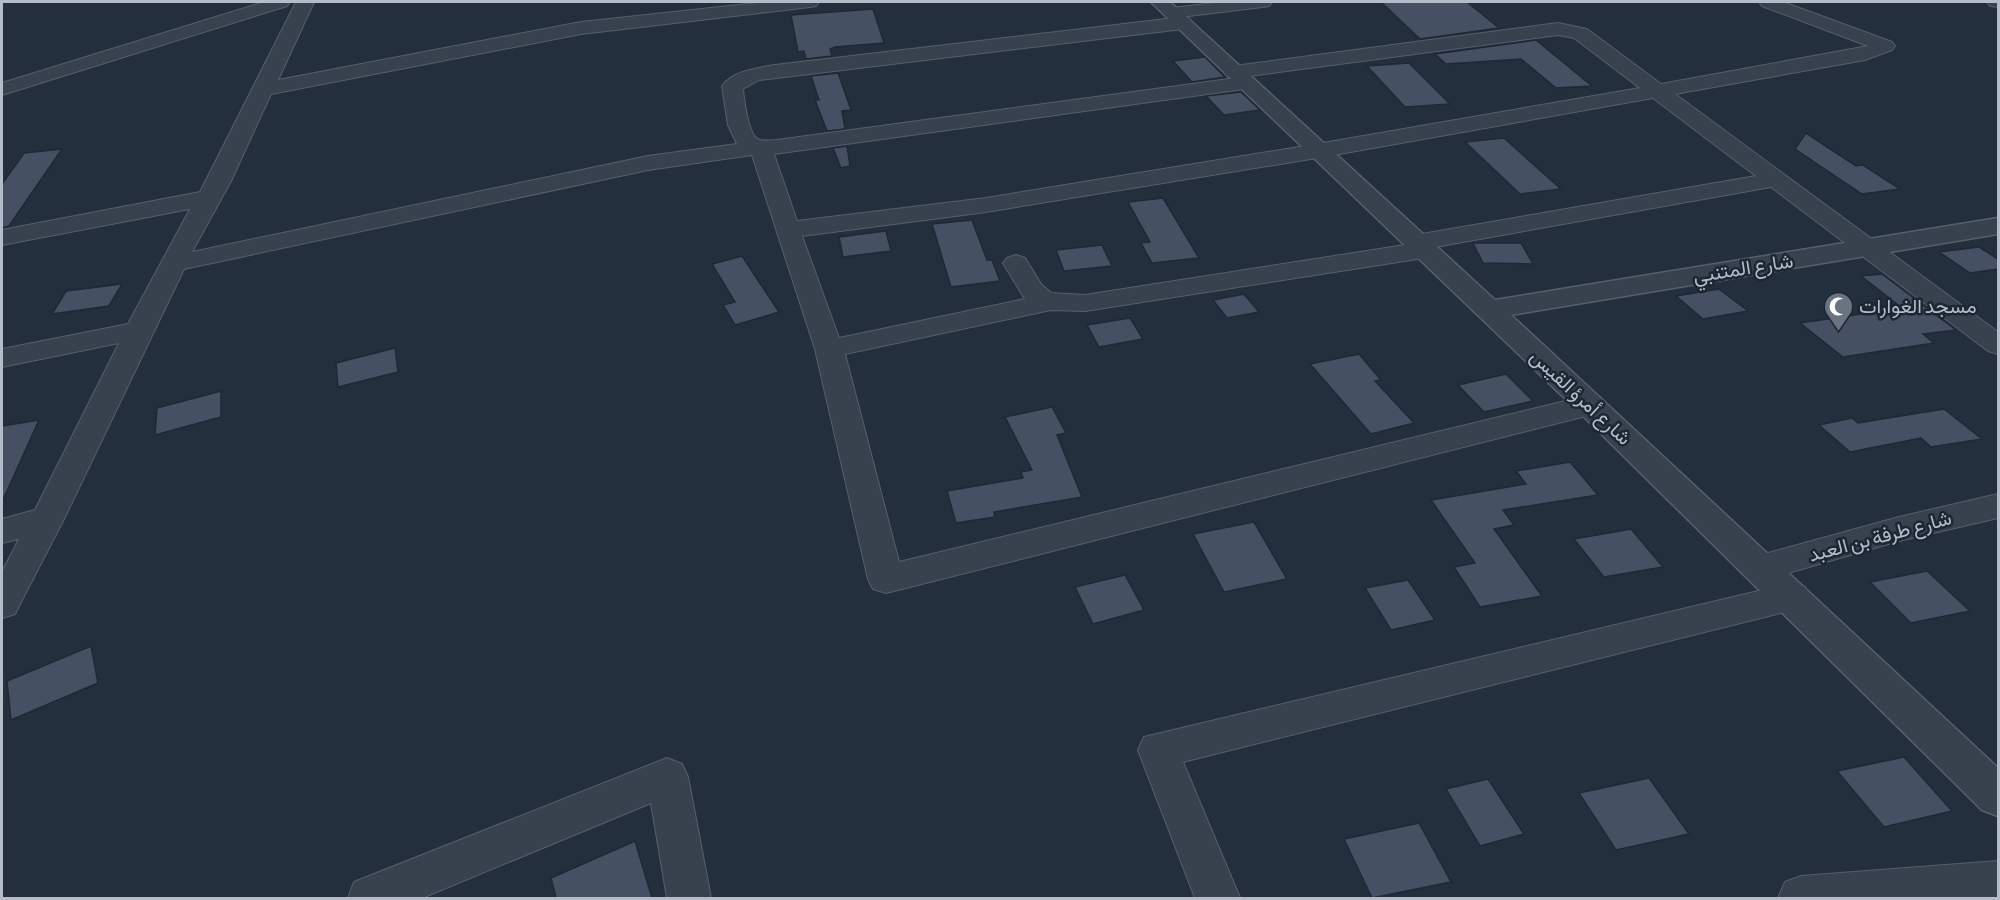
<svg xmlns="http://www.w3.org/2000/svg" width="2000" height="900" viewBox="0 0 2000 900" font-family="'Asap Condensed',Vazirmatn,sans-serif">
  <rect width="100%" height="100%" fill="#242f3e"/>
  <g fill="#455162" stroke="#1f2835" stroke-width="1.5">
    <polygon points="1381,2 1467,2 1499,28 1420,39"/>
    <polygon points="873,9 884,43 835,47 830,49 832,56 806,59 804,51 798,52 791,15"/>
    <polygon points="1536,40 1592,86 1556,88 1521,59 1446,64 1435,54"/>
    <polygon points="1205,57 1225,77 1192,82 1173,61"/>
    <polygon points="1409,63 1450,104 1405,107 1367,66"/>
    <polygon points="838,73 851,110 842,111 845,129 827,131 815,100 819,100 811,76"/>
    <polygon points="1241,92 1260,110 1224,115 1206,96"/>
    <polygon points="1806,133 1856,166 1863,165 1900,189 1862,194 1795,149"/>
    <polygon points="1504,138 1561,189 1520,194 1465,142"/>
    <polygon points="847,146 850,166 841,168 833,148"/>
    <polygon points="62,149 9,226 2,228 2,184 24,153"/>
    <polygon points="1163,198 1199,258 1152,263 1141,243 1150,242 1128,202"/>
    <polygon points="972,220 987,260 992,260 1000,281 951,287 932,224"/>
    <polygon points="886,231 891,251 843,257 839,237"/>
    <polygon points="1473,243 1521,243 1533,264 1483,263"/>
    <polygon points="1102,245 1112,266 1064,271 1056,250"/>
    <polygon points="1979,247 1998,259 1998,269 1970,273 1939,252"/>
    <polygon points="742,256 779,312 735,325 723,305 735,302 712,264"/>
    <polygon points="1882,274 1956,330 1923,334 1934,343 1843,357 1800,323 1902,308 1861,276"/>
    <polygon points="122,284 109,306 52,314 66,291"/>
    <polygon points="1719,289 1748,311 1703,319 1676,296"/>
    <polygon points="1244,294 1259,312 1227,318 1213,300"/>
    <polygon points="1130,318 1143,339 1099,347 1087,325"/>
    <polygon points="395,348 398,372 338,387 336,363"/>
    <polygon points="1359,354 1381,380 1375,381 1414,423 1371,434 1310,364"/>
    <polygon points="1506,374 1533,401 1484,412 1458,385"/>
    <polygon points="221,391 221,417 155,435 157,408"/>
    <polygon points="1052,407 1066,433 1057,435 1082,497 994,512 995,517 956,523 947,491 1023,478 1021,472 1032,470 1005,417"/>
    <polygon points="1944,409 1982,439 1931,447 1921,438 1850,452 1819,425 1852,418 1858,423"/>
    <polygon points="39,420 2,502 2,426"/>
    <polygon points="1570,462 1598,495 1503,510 1514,525 1494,529 1542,596 1480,607 1454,567 1475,563 1431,500 1526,484 1516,471"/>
    <polygon points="1254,522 1287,579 1224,592 1193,534"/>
    <polygon points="1631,529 1663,567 1604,577 1574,539"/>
    <polygon points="1927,571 1970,611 1911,623 1870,582"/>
    <polygon points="1125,575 1144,610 1093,624 1075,587"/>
    <polygon points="1408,580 1435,620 1391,630 1365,588"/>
    <polygon points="91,646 98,683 11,720 7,681"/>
    <polygon points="1904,757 1952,811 1884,827 1837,771"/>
    <polygon points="1649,778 1689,834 1616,850 1579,793"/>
    <polygon points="1488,779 1524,834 1480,846 1446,789"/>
    <polygon points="1419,823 1451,882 1372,898 1344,839"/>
    <polygon points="635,841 652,898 556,898 551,878"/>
  </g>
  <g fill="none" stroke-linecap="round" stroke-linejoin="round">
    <defs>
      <g id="minor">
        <polygon points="264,2 290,2 287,6 2,95 2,83"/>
        <path d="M296,2H314L278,80L581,22L767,2H819L816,6L810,7L581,34L271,94L231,181L192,252L648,156L737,144L728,125L722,86C732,71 758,68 775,65L1183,17L1190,19L1192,23L1190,27L1183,29L759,80L743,89C744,99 748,134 758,139C763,142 771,140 777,140L1244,77L1251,79L1254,83L1251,87L1244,89L774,154L797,221L986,198L1317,144L1640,88L1574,38L1558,35L1234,78L1227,76L1224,72L1227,68L1234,66L1558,23L1587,29L1661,84L1868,46L1762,6L1759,2H1783L1892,42L1895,46L1892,50L1865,60L1675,94L1998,332V354L1988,351L1771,187L1435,247L1437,250L1433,255L1424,258L1085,311L1051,310L845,354L899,562L1590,395L1601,398L1605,405L1601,412L1590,415L886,593L873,589L868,579L815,349L752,155L648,170L184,269L64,519L20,604L15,614L2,618V572L19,539L2,543V519L35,510L119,343L2,367V349L128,324L190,209L2,245V230L200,192ZM1653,98L1756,176L1416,235L1407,238L1403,243L1405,245L1085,295L1051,293L1041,284L1025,258L1016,255L1007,258L1003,263L1025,299L839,338L802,236L986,212L1317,158Z"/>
        <polygon points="1222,2 1272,2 1269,6 1263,7 1172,18 1166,17 1163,13 1166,9 1172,8"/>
        <polygon points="1987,2 1998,2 1998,7 1990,6"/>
        <polygon points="1998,494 1998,518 1899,541 1761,581 1749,577 1743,568 1749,559 1761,555 1899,517"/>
        <polygon points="1792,583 1805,587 1810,597 1805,607 1183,762 1240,898 1195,898 1138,750 1144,737"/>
        <polygon points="667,758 682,764 688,777 711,898 667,898 651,803 422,898 348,898 354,882"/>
        <polygon points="1998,861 1998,898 1778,898 1785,882 1801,876"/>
      </g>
      <polygon id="tertiary" points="1151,2 1170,2 1495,300 1998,218 1998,234 1511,315 1998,768 1998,816 1982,810 1579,412"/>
    </defs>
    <use href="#minor" stroke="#565f6c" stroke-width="2"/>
    <use href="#tertiary" stroke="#565f6c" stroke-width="3"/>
    <use href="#minor" fill="#38414e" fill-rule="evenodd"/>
    <use href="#tertiary" fill="#38414e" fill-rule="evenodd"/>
  </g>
  <defs>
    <symbol id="mosque-pin" viewBox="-11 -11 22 30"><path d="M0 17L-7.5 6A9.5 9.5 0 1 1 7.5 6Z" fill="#6b7280" stroke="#1d2633"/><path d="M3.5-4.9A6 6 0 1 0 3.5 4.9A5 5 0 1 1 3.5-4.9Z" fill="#fff"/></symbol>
  </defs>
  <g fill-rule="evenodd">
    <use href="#mosque-pin" x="1822" y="290" width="33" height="45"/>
  </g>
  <g text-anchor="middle" stroke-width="5" stroke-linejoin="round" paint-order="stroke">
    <g font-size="20" fill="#b4bcc9" stroke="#1d2633">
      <text transform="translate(1743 268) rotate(-9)" y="7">شارع المتنبي</text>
      <text transform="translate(1581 397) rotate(43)" y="7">شارع أمرؤ القيس</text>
      <text transform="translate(1880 536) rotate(-15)" y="7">شارع طرفة بن العبد</text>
    </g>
    <g font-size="20" fill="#b4bcc9" stroke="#1d2633" text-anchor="start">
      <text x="1859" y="313">مسجد الغوارات</text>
    </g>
  </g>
  <rect width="2000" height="900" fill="none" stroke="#b4bcc9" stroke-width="6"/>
</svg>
